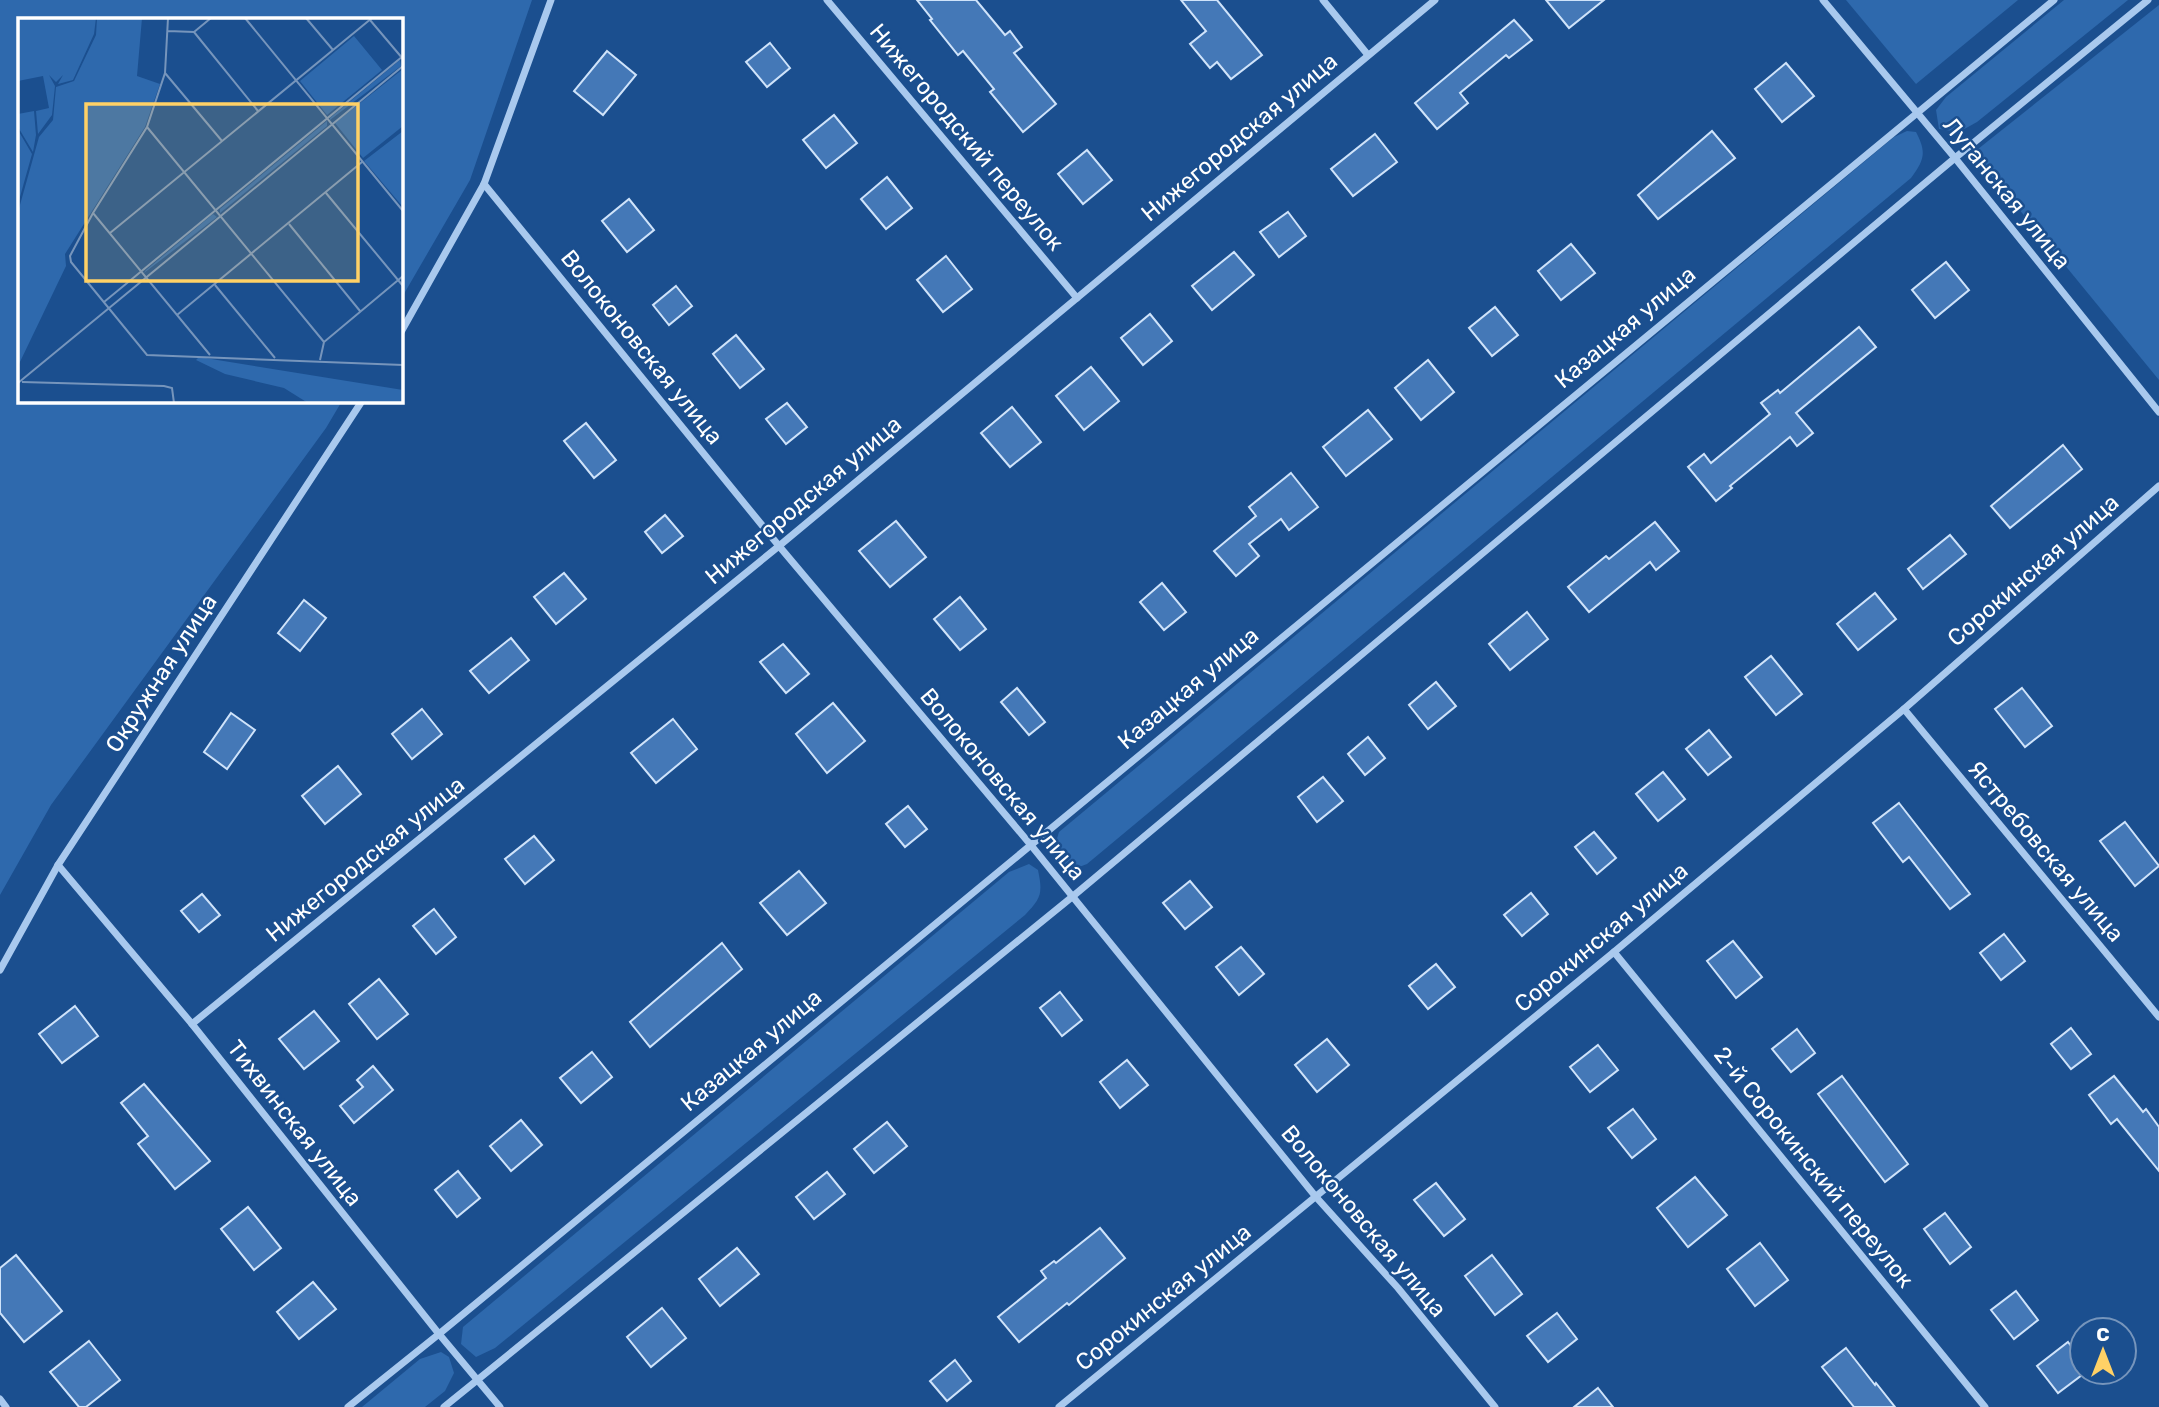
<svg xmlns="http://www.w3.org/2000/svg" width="2159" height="1407" viewBox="0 0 2159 1407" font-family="Rubik,sans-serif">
  <rect width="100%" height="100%" fill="#1b4f8f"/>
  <g fill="#2e69ad">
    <polygon points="0,0 532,0 470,180 401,299 401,19 19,19 19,401 342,401 326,428 51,805 0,895"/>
    <polygon points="1846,0 2018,0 1916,84"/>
    <polygon points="2064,0 2128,0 1977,122 1959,132 1939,129 1936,110 1946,97"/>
    <polygon points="2159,5 2159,380 1973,153"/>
    <path d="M1907,131L1916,132C1927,153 1924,160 1911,178L1087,864L1071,870L1059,864L1053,852L1059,832L1894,137Z"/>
    <path d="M1029,864L1038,870C1043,894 1041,898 1025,915L495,1348L476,1357L461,1344L463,1327L1009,872Z"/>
    <polygon points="441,1352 449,1357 454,1373 445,1391 425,1407 362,1407 420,1359"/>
  </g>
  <g fill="#4478b7" stroke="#cfe3fa" stroke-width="2">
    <polygon points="917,0 976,0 1005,35 1010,31 1022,47 1014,53 1056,104 1023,132 990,92 994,89 963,51 958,55 930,20 932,19"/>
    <polygon points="1181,0 1217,0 1262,55 1231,79 1217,62 1210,68 1190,44 1206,31"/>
    <polygon points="1546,0 1604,0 1569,28"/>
    <polygon points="1514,20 1532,40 1509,58 1506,55 1460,93 1468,103 1437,129 1415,103"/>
    <polygon points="770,43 790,68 767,87 746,62"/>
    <polygon points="607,51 636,75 603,115 574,91"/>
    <polygon points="1786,63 1814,96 1782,122 1755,89"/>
    <polygon points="834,115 857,143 826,168 803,140"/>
    <polygon points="1712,131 1735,158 1658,219 1638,195"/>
    <polygon points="1375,134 1397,162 1353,196 1331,169"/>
    <polygon points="1087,150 1112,180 1083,204 1058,174"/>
    <polygon points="887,177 912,208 886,229 861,199"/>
    <polygon points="629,199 654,230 627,252 602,221"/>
    <polygon points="1288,212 1306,236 1279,257 1260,232"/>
    <polygon points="1571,244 1595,273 1561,300 1538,271"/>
    <polygon points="1234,252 1254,275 1212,310 1192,286"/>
    <polygon points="946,256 972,289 943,312 917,280"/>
    <polygon points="1946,262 1969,290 1935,318 1912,290"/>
    <polygon points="676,286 692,306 669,325 653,305"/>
    <polygon points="1495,307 1518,335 1492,356 1469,328"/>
    <polygon points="1150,314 1172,341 1143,365 1121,338"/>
    <polygon points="1859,327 1876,347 1796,413 1813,433 1797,446 1790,437 1730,486 1732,488 1716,501 1688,467 1704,454 1711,463 1770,414 1761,403 1778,390 1780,393"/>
    <polygon points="736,335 764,369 740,388 713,354"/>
    <polygon points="1428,360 1454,392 1421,420 1395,388"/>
    <polygon points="1091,367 1119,401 1084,430 1056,396"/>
    <polygon points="787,403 807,427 786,444 766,419"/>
    <polygon points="1012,407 1041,442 1010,467 981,433"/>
    <polygon points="1368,410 1392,439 1346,476 1323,447"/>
    <polygon points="586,423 616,460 594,478 564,441"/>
    <polygon points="2063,445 2082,469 2010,528 1991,506"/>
    <polygon points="1291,473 1318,507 1289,530 1281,519 1249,544 1259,556 1236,576 1214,551 1256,516 1249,507"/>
    <polygon points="665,515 683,536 662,553 645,532"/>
    <polygon points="896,521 926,557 890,587 859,551"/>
    <polygon points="1655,522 1679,551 1656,570 1650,562 1589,612 1568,587 1606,556 1609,559"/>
    <polygon points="1950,535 1966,554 1923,589 1908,569"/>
    <polygon points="564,573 586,599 556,624 534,597"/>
    <polygon points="1162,583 1186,612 1164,630 1140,602"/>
    <polygon points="1875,593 1896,619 1858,650 1837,624"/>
    <polygon points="960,597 986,629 960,650 934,619"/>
    <polygon points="304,600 326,618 300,651 278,633"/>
    <polygon points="1527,612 1548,639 1510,670 1489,644"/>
    <polygon points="511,638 529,660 489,693 470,671"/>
    <polygon points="783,644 809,674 786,693 760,662"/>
    <polygon points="1771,656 1802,694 1776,715 1745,677"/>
    <polygon points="1436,682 1456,706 1428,729 1409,705"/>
    <polygon points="1017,688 1045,722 1029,735 1001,702"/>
    <polygon points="2022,688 2052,726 2025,747 1995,709"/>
    <polygon points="833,703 865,741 827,773 796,734"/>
    <polygon points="422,709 442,734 412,759 392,734"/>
    <polygon points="231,713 255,730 227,769 204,752"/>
    <polygon points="673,719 697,749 656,783 631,753"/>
    <polygon points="1709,730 1731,757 1708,775 1686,749"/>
    <polygon points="1368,737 1385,758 1365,775 1348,754"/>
    <polygon points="338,766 361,794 325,824 302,796"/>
    <polygon points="1663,772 1685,799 1658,821 1636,794"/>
    <polygon points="1323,777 1343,801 1317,822 1298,797"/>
    <polygon points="1899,803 1970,894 1950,909 1909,857 1903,862 1873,823"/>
    <polygon points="908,806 927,829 905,847 886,824"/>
    <polygon points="2125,822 2159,866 2135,886 2100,841"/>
    <polygon points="1594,832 1616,858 1597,874 1575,847"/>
    <polygon points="534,836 554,860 525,884 505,859"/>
    <polygon points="799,871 826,903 787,935 760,903"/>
    <polygon points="1190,881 1212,907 1185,929 1163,903"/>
    <polygon points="1531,893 1548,914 1522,936 1504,915"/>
    <polygon points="202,894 220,915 199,932 181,911"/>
    <polygon points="434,909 456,937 436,954 413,926"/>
    <polygon points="2004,934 2025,961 2001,980 1980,953"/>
    <polygon points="1733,941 1762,977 1736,998 1707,961"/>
    <polygon points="722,943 742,969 650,1047 630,1022"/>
    <polygon points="1241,947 1264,974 1239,995 1216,967"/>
    <polygon points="1436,964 1455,987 1428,1009 1409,986"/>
    <polygon points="379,979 408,1014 377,1039 349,1004"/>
    <polygon points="1060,992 1082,1020 1062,1036 1040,1008"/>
    <polygon points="75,1006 98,1036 62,1063 39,1034"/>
    <polygon points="314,1011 339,1041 304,1069 279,1039"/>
    <polygon points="2071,1028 2091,1054 2071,1069 2051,1044"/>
    <polygon points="1797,1029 1815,1053 1791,1072 1772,1049"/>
    <polygon points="1327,1039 1349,1065 1317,1092 1295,1065"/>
    <polygon points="1598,1045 1618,1070 1590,1092 1570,1067"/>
    <polygon points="592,1052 612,1077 581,1103 560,1078"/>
    <polygon points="1127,1060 1148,1085 1120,1108 1100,1082"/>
    <polygon points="373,1066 393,1090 354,1123 340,1106 363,1087 357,1080"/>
    <polygon points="1842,1076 1908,1164 1885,1182 1818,1094"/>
    <polygon points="2114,1076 2143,1112 2146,1109 2159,1127 2159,1171 2117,1119 2111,1124 2089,1095"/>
    <polygon points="144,1084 210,1161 175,1189 138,1144 148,1136 121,1103"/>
    <polygon points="1633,1109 1656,1139 1632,1158 1608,1128"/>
    <polygon points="521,1120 542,1145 511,1171 490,1146"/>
    <polygon points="887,1122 907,1146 874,1173 854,1149"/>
    <polygon points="458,1171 480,1198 457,1217 435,1190"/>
    <polygon points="827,1172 845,1194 814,1219 796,1197"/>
    <polygon points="1695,1177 1727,1215 1688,1247 1657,1208"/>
    <polygon points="1436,1183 1465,1219 1444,1236 1414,1200"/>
    <polygon points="248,1207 281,1248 254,1270 221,1229"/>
    <polygon points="1945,1213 1971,1247 1950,1264 1924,1229"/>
    <polygon points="1100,1228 1125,1258 1069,1305 1067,1303 1019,1342 998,1317 1046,1278 1041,1271 1054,1261 1056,1263"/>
    <polygon points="1760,1243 1788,1280 1755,1306 1727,1269"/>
    <polygon points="737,1248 759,1274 720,1306 699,1279"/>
    <polygon points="16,1255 62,1311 24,1342 0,1313 0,1268"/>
    <polygon points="1492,1255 1522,1294 1495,1315 1465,1276"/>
    <polygon points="313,1282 336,1309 299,1339 277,1312"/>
    <polygon points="2016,1291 2038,1320 2014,1339 1991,1310"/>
    <polygon points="662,1308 686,1338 651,1367 627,1337"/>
    <polygon points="1557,1313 1577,1339 1548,1362 1527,1336"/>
    <polygon points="89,1341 120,1380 86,1407 79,1407 50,1372"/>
    <polygon points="2068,1342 2082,1361 2082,1375 2058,1393 2037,1366"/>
    <polygon points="1846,1348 1875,1385 1876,1383 1895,1407 1854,1407 1822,1367"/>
    <polygon points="955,1360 971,1381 947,1401 930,1381"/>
    <polygon points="1598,1388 1613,1407 1574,1407"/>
  </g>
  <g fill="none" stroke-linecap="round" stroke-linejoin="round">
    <g stroke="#a9c9ee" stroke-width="7">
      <polyline points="827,0 1077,298"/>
      <polyline points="1323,0 1368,55"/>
      <polyline points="1823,0 1955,158 2159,412"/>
      <polyline points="484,184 779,546 1030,844 1316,1197 1398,1288 1495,1407"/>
      <polyline points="401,332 484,184 551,0"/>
      <polyline points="1904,709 2159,1017"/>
      <polyline points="58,865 192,1024 439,1334 500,1407"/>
      <polyline points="1614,952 1985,1407"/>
      <polyline points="0,970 58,865 362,401"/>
      <polyline points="192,1024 779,546 1435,0"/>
      <polyline points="0,1399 6,1407"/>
      <polyline points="348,1407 439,1334 2054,0"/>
      <polyline points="444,1407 1072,897 1955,158 2148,0"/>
      <polyline points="1059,1407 1614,952 1904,709 2159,486"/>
    </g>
  </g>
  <g text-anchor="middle" stroke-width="5" stroke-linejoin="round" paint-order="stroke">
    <g font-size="23" fill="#fff" stroke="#1b4f8f">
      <text transform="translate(967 137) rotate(50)" y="8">Нижегородский переулок</text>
      <text transform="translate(1239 137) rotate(-40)" y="8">Нижегородская улица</text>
      <text transform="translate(2007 193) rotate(51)" y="8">Луганская улица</text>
      <text transform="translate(1625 327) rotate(-40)" y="8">Казацкая улица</text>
      <text transform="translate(642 347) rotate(51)" y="8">Волоконовская улица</text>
      <text transform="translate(803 500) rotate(-40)" y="8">Нижегородская улица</text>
      <text transform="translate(2033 570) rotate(-41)" y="8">Сорокинская улица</text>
      <text transform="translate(161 673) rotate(-57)" y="8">Окружная улица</text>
      <text transform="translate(1188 688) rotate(-40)" y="8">Казацкая улица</text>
      <text transform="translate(1003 784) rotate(50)" y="8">Волоконовская улица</text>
      <text transform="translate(2046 851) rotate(50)" y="8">Ястребовская улица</text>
      <text transform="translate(365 859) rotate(-39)" y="8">Нижегородская улица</text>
      <text transform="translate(1601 937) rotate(-40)" y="8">Сорокинская улица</text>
      <text transform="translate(751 1050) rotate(-40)" y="8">Казацкая улица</text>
      <text transform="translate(295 1123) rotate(52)" y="8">Тихвинская улица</text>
      <text transform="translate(1814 1167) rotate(51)" y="8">2-й Сорокинский переулок</text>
      <text transform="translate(1364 1221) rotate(50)" y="8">Волоконовская улица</text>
      <text transform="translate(1163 1297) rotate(-39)" y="8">Сорокинская улица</text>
    </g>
  </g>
  <g transform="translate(18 18)">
    <rect width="385" height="385" fill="#1b4f8f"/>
    <path d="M0,0H78L76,16L55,62L40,66L45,57L38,64L31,57L37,68L34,97L20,116L18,93L31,90L25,58L0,63ZM79,0H124L119,58L142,66L127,109L47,236L48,248L0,348V194L21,119L35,102L38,69L56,63L78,17ZM336,18L364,52L309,97L282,63ZM382,42L383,48L312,102V100ZM385,51V108L345,140L317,105ZM16,93L18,117L15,134L0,109V96ZM309,103V108L202,195V191ZM0,112L14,136L0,186ZM385,113V189L346,143ZM195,196L199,199L126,255L128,252ZM181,339L385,372V385H290L266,370L207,356L178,342Z" fill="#2e69ad"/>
    <path fill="none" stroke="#7695bc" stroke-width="2" d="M150,0L147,55L129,109L75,195L52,238L53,244L129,337L385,347M227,0L385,193M288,0L315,32M352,2L385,41M150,13L176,14L193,0M176,14L240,93M147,55L204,123M129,109L306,324M308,175L385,268M75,195L192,337M271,206L342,293M92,215L354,0M197,267L257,340M86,284L385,38M159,297L344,144M302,342L306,324L385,258M4,364L146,368L154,370L156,385M0,365L385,48"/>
    <path fill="#ffd166" fill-opacity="0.15" stroke="#ffd166" stroke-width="3.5" d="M68,86H340V263H68Z"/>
    <rect width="385" height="385" fill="none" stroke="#fff" stroke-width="3.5"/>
  </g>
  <g transform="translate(2103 1351)"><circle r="33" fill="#1b4f8f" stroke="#7695bc" stroke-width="2"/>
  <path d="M0-5L12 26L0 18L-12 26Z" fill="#ffd166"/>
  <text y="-10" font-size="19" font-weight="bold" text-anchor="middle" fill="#ffffff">С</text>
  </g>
</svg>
